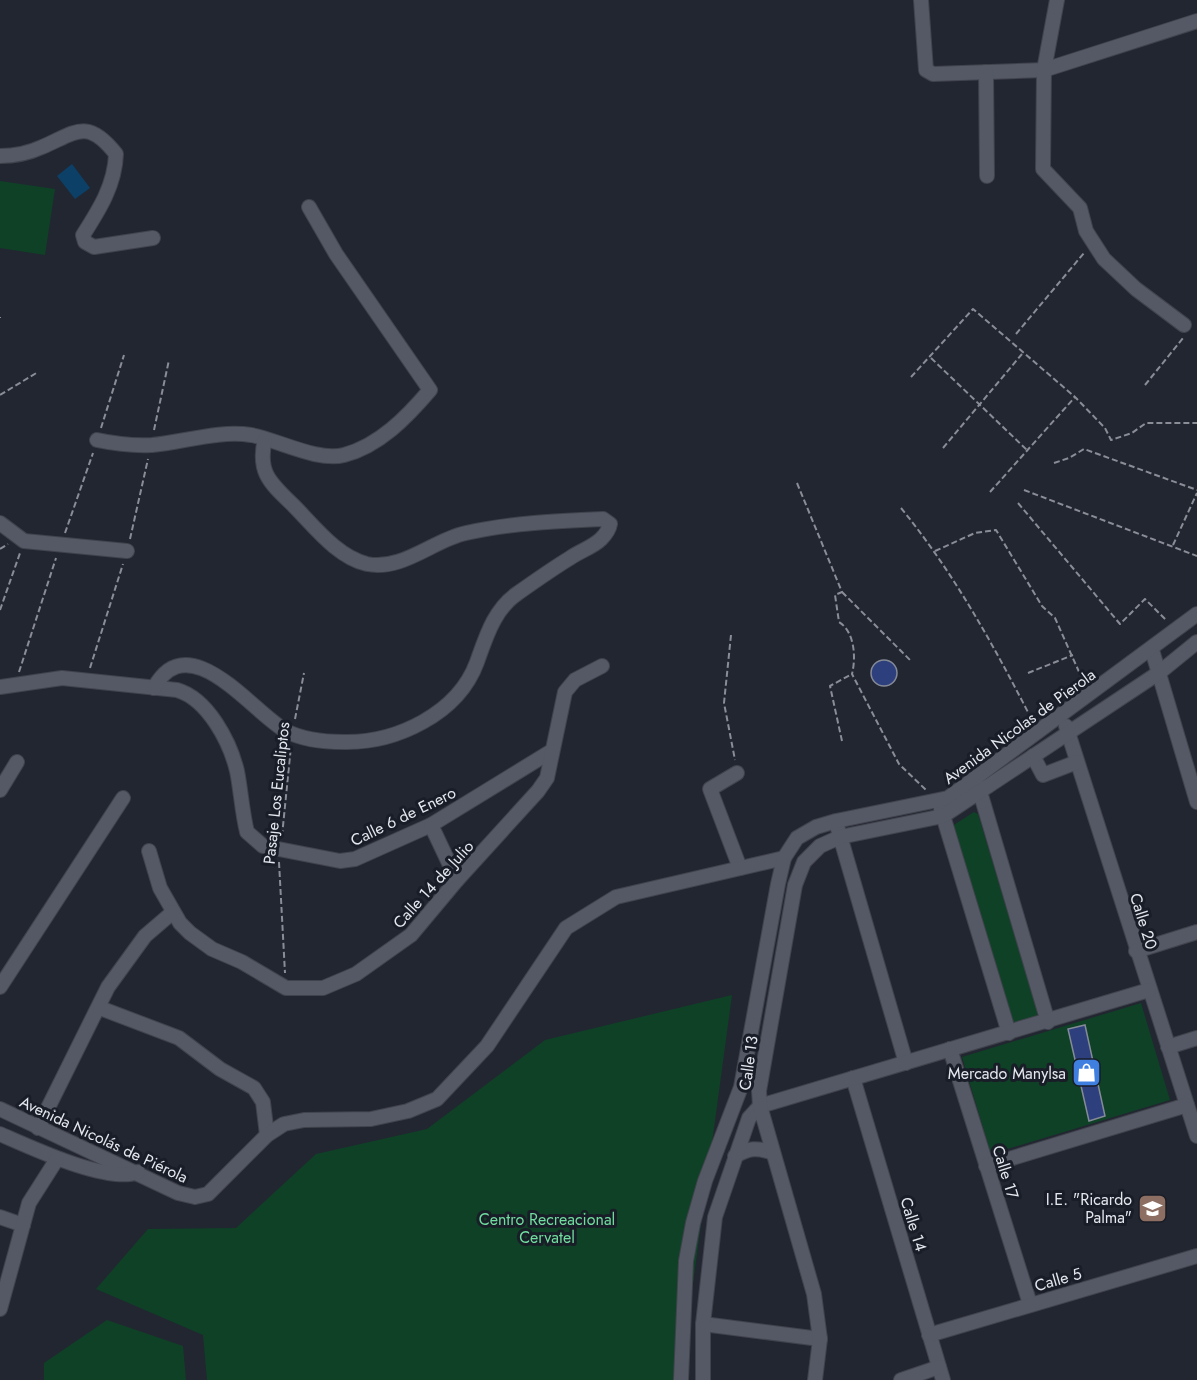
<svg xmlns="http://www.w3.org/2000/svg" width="1197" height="1380" viewBox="0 0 1197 1380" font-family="Jost,sans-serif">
  <rect width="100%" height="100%" fill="#222631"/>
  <g fill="#0f4127">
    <polygon points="0,181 55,189 45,255 0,248"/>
    <polygon points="974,812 978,814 1038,1013 1035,1017 1010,1024 949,828"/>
    <polygon points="732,995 680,1380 207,1380 203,1335 96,1289 148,1229 236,1228 316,1154 427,1129 545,1040"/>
    <polygon points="1141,1003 1170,1100 991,1154 962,1057"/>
    <polygon points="107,1320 183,1346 186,1380 44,1380 44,1363"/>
  </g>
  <polygon fill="#0c4067" points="72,164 90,188 75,199 57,176"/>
  <g fill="#2d3f7d" stroke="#858a97" stroke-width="1.5">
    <circle cx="884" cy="673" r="13"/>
    <polygon points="1085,1025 1105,1116 1089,1121 1068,1029"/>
  </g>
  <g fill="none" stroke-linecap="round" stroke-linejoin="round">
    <defs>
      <g id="minor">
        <polyline points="921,0 926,70 933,74 1044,70 1197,21"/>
        <polyline points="1057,0 1044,70 1043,169 1080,208 1086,231 1104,259 1136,289 1184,325"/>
        <polyline points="986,72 987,176"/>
        <path d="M0,156C14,156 29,153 42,147C75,133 87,117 116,154C115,185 99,210 83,235L85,242L94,247L153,238"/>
        <path d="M97,440C116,444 133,446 152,445C184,442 219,430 251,435C278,440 318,462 344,455C379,446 407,417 430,390L336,254L309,207"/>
        <polyline points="0,523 24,541 127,551"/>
        <polyline points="1152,650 1197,802"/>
        <path d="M0,687L62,678L177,690C208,699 230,742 237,771C241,791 242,812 247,832L263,846L340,861L355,859L431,825L550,752"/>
        <path d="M154,688C189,624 253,713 286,731C303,740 325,742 344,742C396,743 458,714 477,662C486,637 494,609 518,593C535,581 552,569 570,558C580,551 593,547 601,539C606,534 609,530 610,524L603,519C557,521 511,523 466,533C433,540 403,571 367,564C337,557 314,526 293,505C270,483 257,472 265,439"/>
        <polyline points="1066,726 1197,1136"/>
        <polyline points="1033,756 1043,775 1077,762"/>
        <polyline points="737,773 710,789 740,868"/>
        <polyline points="978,785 1048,1022"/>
        <polyline points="0,790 17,762"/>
        <polyline points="941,809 1009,1033"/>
        <polyline points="431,825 457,880"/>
        <polyline points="838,829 906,1063"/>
        <polyline points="149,851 160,888 180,923 190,933 212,949 242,962 286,988 323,988 356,974 411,935 457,880 538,791 547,778 565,692 575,680 602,666"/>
        <polyline points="1136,951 1197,932"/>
        <polyline points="0,987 123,798"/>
        <polyline points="100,1008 179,1038 220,1069 254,1088 263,1102 267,1135"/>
        <polyline points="1168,1047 1197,1038"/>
        <polyline points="950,1049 1030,1304"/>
        <polyline points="853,1078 943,1380"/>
        <polyline points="0,1109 178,1193 195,1197 208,1194 267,1135 284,1124 304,1120 371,1119 408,1111 437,1099 487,1046 566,928 616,897 784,858"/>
        <polyline points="38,1128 108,987 145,936 173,912"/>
        <path d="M0,1134C30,1147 108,1184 138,1172"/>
        <path d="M735,1156C749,1148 757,1147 773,1153"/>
        <polyline points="986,1166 1187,1105"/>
        <polyline points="0,1217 23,1225"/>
        <polyline points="0,1309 29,1203 57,1159"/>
        <polyline points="703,1324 820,1339"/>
        <polyline points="929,1335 1197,1256"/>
        <polyline points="681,1380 686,1261 693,1223 705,1181 741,1087 778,884 784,858 797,838 816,827 836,821 948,798 1197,614"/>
        <polyline points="703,1380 703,1324 715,1217 749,1118 760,1106 1149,990"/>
        <polyline points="815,1380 820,1339 814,1294 760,1106 759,1091 795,885 804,862 820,846 840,837 943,816 1160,672 1197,642"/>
        <polyline points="901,1380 939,1367"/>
      </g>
    </defs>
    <use href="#minor" stroke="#40434c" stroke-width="16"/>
    <g stroke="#8a8d96" stroke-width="2" stroke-dasharray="6 3" stroke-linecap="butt">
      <polyline points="0,318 0,317"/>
      <polyline points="1016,334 1084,253"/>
      <polyline points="931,358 1028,451"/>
      <polyline points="911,377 973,309 1075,397 1105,428 1111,440 1132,433 1146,423 1197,423"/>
      <polyline points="1145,385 1183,338"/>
      <polyline points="0,395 38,372"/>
      <polyline points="101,428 124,355"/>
      <polyline points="154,430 169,360"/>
      <polyline points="943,448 1022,354"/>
      <polyline points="1054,463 1069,458 1084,449 1197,490"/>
      <path d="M797,483L842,592L835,595L839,622C855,632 856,658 852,674L899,764L926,790"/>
      <polyline points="1024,490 1197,556"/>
      <polyline points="990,492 1075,397"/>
      <polyline points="1018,503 1120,624 1145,599 1167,621"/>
      <path d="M901,508C954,573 994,646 1032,720"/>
      <polyline points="65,533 93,453"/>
      <polyline points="130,539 148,459"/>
      <polyline points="1173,545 1197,493"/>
      <polyline points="0,549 8,544"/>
      <polyline points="935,551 975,533 996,530 1042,606 1055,618 1084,683"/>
      <polyline points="842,592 912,662"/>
      <polyline points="0,610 20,553"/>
      <polyline points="731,635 724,703 735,760"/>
      <polyline points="90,668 123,564"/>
      <polyline points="19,672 56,558"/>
      <polyline points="1028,673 1073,655"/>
      <polyline points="295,719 304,673"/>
      <polyline points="842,741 830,686 852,674"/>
      <polyline points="282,836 291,746"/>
      <polyline points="279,862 285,973"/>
    </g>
    <use href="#minor" stroke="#545965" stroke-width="14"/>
  </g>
  <defs>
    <symbol id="shop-square" viewBox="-11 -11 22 22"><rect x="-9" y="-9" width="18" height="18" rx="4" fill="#3f7fe0" stroke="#191d27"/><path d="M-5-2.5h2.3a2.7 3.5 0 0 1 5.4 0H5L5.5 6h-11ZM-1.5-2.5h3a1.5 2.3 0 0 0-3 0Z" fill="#fff"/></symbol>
    <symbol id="school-square" viewBox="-11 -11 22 22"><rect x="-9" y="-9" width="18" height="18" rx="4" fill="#8d6e63" stroke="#191d27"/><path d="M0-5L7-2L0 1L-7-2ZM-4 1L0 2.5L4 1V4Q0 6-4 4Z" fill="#fff"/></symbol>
  </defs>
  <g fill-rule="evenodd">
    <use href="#shop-square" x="1070" y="1056" width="33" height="33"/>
    <use href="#school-square" x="1136" y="1192" width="33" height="33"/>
  </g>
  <g text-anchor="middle" stroke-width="6" stroke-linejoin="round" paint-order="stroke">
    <g font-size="16" fill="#e4e7ee" stroke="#191d27">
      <text transform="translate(1019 726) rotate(-36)" y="6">Avenida Nicolas de Pierola</text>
      <text transform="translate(276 793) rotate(-84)" y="6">Pasaje Los Eucaliptos</text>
      <text transform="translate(403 816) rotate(-26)" y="6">Calle 6 de Enero</text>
      <text transform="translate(433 884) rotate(-48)" y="6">Calle 14 de Julio</text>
      <text transform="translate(1144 921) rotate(73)" y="6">Calle 20</text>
      <text transform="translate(748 1063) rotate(-82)" y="6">Calle 13</text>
      <text transform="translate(104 1139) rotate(25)" y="6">Avenida Nicolás de Piérola</text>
      <text transform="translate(1006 1172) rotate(73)" y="6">Calle 17</text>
      <text transform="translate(914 1224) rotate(73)" y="6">Calle 14</text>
      <text transform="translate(1058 1279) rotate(-16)" y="6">Calle 5</text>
    </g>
    <g font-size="16" fill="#e4e7ee" stroke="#191d27" text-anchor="end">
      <text x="1066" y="1079">Mercado Manylsa</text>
      <text x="1132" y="1205">I.E. "Ricardo<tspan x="1132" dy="18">Palma"</tspan></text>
    </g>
    <g font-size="16" fill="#70de9f" stroke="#191d27">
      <text x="547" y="1225">Centro Recreacional<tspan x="547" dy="18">Cervatel</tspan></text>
    </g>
  </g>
</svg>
